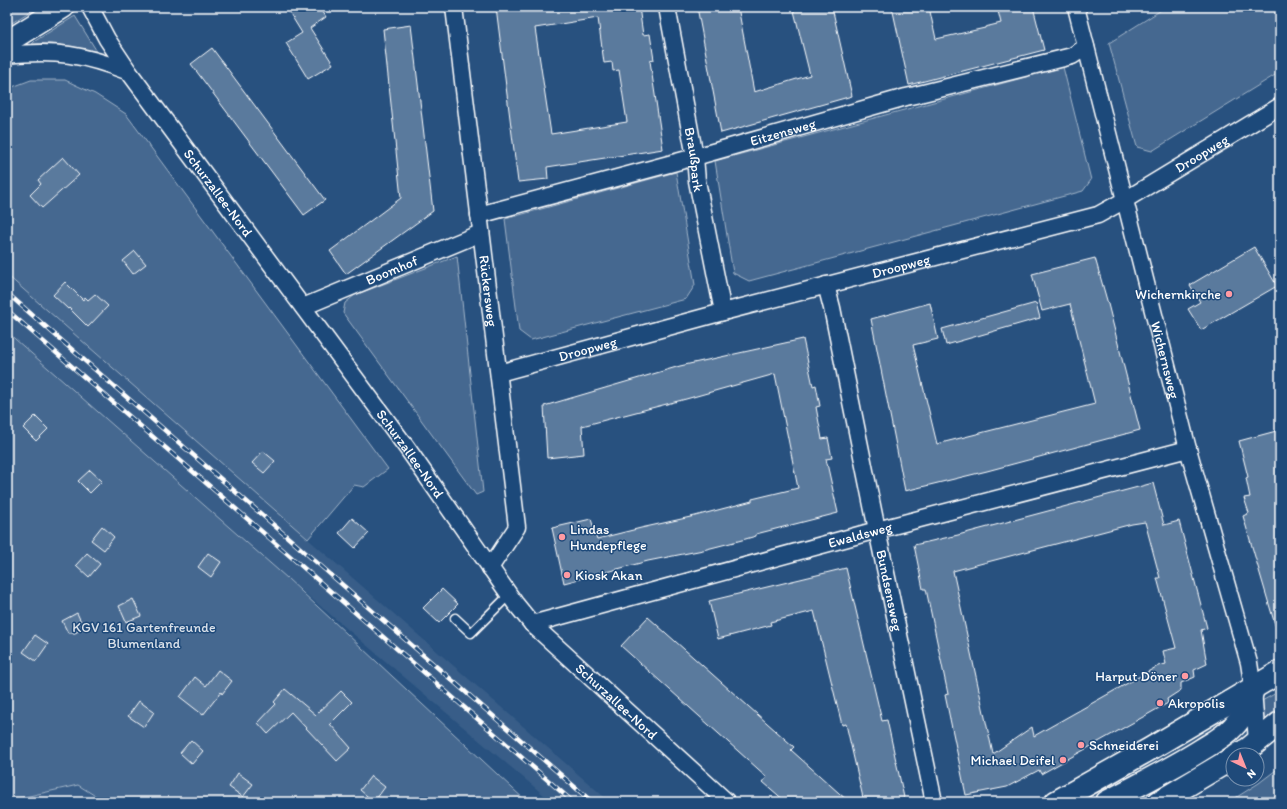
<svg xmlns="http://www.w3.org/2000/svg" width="1287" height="809" viewBox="0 0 1287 809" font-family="Itim,sans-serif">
  <rect width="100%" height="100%" fill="#28517f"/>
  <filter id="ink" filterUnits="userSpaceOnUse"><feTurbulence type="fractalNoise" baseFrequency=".025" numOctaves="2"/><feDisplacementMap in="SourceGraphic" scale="8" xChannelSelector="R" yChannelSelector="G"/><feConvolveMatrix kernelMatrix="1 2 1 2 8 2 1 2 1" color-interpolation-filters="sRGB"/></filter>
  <g filter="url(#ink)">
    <g fill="#375d88">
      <polygon points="7,275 308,539 610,802 552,802 287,578 7,332"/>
      <polygon points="79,785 105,802 7,802 7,801"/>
    </g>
    <g fill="#446890" stroke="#a2b4c8">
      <polygon points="7,7 37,7 7,26"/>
      <polygon points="1166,7 1280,7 1280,72 1152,151 1137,147 1109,43"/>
      <path d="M75,16L96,50L94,51C74,47 53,42 32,44L35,41Z"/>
      <polygon points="1063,67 1091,180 1083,191 749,281 733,273 715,161"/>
      <polygon points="31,80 65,80 95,94 126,114 388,469 364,487 354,485 308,539 7,275 7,89"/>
      <polygon points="676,172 695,285 686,299 531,340 519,331 505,219"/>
      <polygon points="457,256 483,492 476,495 343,313 345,303 355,295"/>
      <polygon points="7,332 287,578 527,802 105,802 78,785 7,801"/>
      <polygon points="1280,691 1280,707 1264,720 1260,702"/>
      <polygon points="1280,767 1280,802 1229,802 1259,783"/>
    </g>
    <g fill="#5a7a9d" stroke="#fff" fill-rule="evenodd">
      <polygon points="286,7 320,7 326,17 310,28 333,64 308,79 286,43 302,33"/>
      <path d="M496,7H639L643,35L650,34L654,60L650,61L663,149L547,167L548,179L518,182ZM598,18L604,63L612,62L613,71L619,70L627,122L551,134L535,28Z"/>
      <polygon points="697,7 738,7 754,92 810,75 793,7 832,7 852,96 721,133"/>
      <polygon points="892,7 929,7 936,39 985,28 985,27 1001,23 997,7 1033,7 1044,50 909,85"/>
      <polygon points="411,25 433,211 346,274 330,251 401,198 383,29"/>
      <polygon points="212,48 325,200 304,215 191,64"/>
      <polygon points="63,157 79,175 42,208 30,195 41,184 38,180"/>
      <polygon points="1254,247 1277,286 1201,330 1188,309 1200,302 1190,285"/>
      <polygon points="135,251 146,264 133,274 123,261"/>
      <polygon points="1095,258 1108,304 1140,430 987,471 905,491 871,319 930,303 938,339 913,345 937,444 1095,404 1070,304 1042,311 1032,274"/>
      <polygon points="65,282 83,300 85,297 88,300 95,294 108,306 88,327 69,308 68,309 53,295"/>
      <polygon points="1036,303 1040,318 946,345 942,329"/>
      <polygon points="803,339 813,386 816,385 820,406 816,407 822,439 828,438 832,458 826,459 838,513 756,534 756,536 742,540 703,550 648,561 564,583 552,528 591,519 597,539 641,528 695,516 752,501 752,499 798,488 775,374 686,399 582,426 584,454 547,458 544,406 680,366"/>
      <polygon points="35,416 48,429 36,441 23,428"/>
      <polygon points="1280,430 1280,627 1276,628 1243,516 1249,513 1244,498 1250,497 1246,478 1248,477 1239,441"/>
      <polygon points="263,451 275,461 264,473 252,463"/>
      <polygon points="90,470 102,481 90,493 78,481"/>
      <path d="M1153,483L1164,525L1179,521L1207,628L1201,630L1207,664L1194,670L1195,677L1181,683V690L1167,699L1168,703L1041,774L1039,770L1007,787L966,795L945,695L948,694L926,589H923L914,545L958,535ZM1145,522L1160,578H1157L1176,648L1163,651L1166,664L1158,666L1034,736L1032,727L993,754L953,571L1132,524Z"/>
      <polygon points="352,518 369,533 355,548 339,533"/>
      <polygon points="102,526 114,537 104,550 91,540"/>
      <polygon points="87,553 100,564 89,577 76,565"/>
      <polygon points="208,553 221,562 211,577 198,567"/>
      <polygon points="846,568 882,721 887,720 905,802 864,802 846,724 842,725 814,611 770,622 771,625 718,639 709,601"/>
      <polygon points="442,589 458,604 439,623 423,608"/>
      <polygon points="133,599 141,616 126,622 119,606"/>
      <polygon points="77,613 84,628 75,633 68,633 62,621"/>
      <polygon points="648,617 794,747 791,750 849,802 786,802 763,782 767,777 621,646"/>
      <polygon points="35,635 48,644 36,661 23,652"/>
      <polygon points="218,670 232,681 222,694 221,692 203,715 180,697 195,677 206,686"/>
      <polygon points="285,689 316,715 341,691 352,702 330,724 351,748 337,761 291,712 268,734 258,723 276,704 274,702"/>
      <polygon points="139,701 154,712 144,727 128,716"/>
      <polygon points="191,740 203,751 192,764 180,753"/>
      <polygon points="238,773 253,784 243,797 229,787"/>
      <polygon points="371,776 385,787 374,802 360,790"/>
    </g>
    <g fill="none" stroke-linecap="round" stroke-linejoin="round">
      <defs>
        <polyline id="service" points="455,618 471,633 509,595"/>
        <g id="minor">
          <path id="s1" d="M90,7L107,39L129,72L407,448L515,603L532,624L727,802"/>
          <path id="s2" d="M454,7L517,527L490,568"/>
          <path id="s3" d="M667,7L695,157L697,181L723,312"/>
          <path id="s4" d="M1076,7L1188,449L1249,663L1253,689L1257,742"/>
          <path d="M7,55C56,50 83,54 129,72"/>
          <path id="s5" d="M479,215L695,157L906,97L915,95L1072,56L1086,47"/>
          <path id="s6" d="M826,285L832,308L877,530L934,802"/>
          <path id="s7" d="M303,307L481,233"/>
          <path id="s8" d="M499,373L723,312L1098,215L1125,200L1280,106"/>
          <path id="s9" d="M532,624L877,530L1188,449"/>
        </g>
        <g id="secondary">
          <polyline points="1238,755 1248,749 1280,723"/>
          <polyline points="1056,802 1150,749 1280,672"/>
          <path d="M1107,802C1138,785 1171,769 1201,750C1212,743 1224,737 1233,727C1244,716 1249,703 1253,689"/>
          <polyline points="1159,802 1233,758"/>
        </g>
        <polyline id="trunk" points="7,42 63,7"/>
      </defs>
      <use href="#service" stroke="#fff" stroke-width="11"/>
      <use href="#minor" stroke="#fff" stroke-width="19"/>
      <use href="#secondary" stroke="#fff" stroke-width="25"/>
      <use href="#trunk" stroke="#fff" stroke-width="25"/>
      <use href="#service" stroke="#1f4a7a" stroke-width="8"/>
      <use href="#minor" stroke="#1f4a7a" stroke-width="16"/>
      <use href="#secondary" stroke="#1f4a7a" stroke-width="22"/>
      <use href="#trunk" stroke="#1f4a7a" stroke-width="22"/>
      <defs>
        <g id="rail">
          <polyline points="7,293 592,802"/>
          <polyline points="7,310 573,802"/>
        </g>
      </defs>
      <use href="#rail" stroke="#fff" stroke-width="4.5"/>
      <use href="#rail" stroke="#1f4a7a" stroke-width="3" stroke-dasharray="9" stroke-linecap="butt"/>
    </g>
  </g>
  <g fill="#ff9aa2" stroke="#1f4a7a" stroke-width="1.5">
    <circle cx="1229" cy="294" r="4"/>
    <circle cx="562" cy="537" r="4"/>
    <circle cx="567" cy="575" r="4"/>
    <circle cx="1185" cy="676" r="4"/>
    <circle cx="1160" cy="703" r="4"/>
    <circle cx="1081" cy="745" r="4"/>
    <circle cx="1063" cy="760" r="4"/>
  </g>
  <g text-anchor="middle" stroke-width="3" stroke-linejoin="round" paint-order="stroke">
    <g font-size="14" fill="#fff" stroke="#1f4a7a">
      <text dy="5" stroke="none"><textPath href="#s5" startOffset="315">Eitzensweg</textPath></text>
      <text dy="5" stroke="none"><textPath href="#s8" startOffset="740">Droopweg</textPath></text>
      <text dy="5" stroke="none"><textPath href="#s3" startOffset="155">Braußpark</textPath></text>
      <text dy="5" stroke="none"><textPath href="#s1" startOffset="226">Schurzallee-Nord</textPath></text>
      <text dy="5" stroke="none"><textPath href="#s8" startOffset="416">Droopweg</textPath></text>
      <text dy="5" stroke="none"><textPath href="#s7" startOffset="96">Boomhof</textPath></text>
      <text dy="5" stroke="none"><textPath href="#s2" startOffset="286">Rückersweg</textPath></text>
      <text dy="5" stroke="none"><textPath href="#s8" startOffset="92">Droopweg</textPath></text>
      <text dy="5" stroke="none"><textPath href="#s4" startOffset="364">Wichernsweg</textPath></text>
      <text dy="5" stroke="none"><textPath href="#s1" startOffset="550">Schurzallee-Nord</textPath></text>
      <text dy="5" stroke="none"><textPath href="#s9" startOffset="340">Ewaldsweg</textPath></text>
      <text dy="5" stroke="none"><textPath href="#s6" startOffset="312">Bundsensweg</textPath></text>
      <text dy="5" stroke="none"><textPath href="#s1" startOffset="874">Schurzallee-Nord</textPath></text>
    </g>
    <g font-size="14" fill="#fff" stroke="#1f4a7a" text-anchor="start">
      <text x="1221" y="299" text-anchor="end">Wichernkirche</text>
      <text x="570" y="534">Lindas<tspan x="570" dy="16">Hundepflege</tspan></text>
      <text x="575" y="580">Kiosk Akan</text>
      <text x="1177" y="681" text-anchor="end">Harput Döner</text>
      <text x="1168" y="708">Akropolis</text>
      <text x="1089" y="750">Schneiderei</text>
      <text x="1055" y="765" text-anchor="end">Michael Deifel</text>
    </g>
    <g font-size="14" fill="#dae1e9" stroke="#1f4a7a">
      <text x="144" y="632">KGV 161 Gartenfreunde<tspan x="144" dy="16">Blumenland</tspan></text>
    </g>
  </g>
  <rect width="1287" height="809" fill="none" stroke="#1f4a7a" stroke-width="24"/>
  <rect x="12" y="12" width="1263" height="785" fill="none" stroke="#fff" stroke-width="1.5" filter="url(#ink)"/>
  <g transform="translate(1245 767) rotate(137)"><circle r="19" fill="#1f4a7a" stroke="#7992af"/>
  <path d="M0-3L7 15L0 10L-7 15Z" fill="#ff9aa2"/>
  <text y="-6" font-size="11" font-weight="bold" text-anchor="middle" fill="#ffffff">N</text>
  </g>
</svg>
